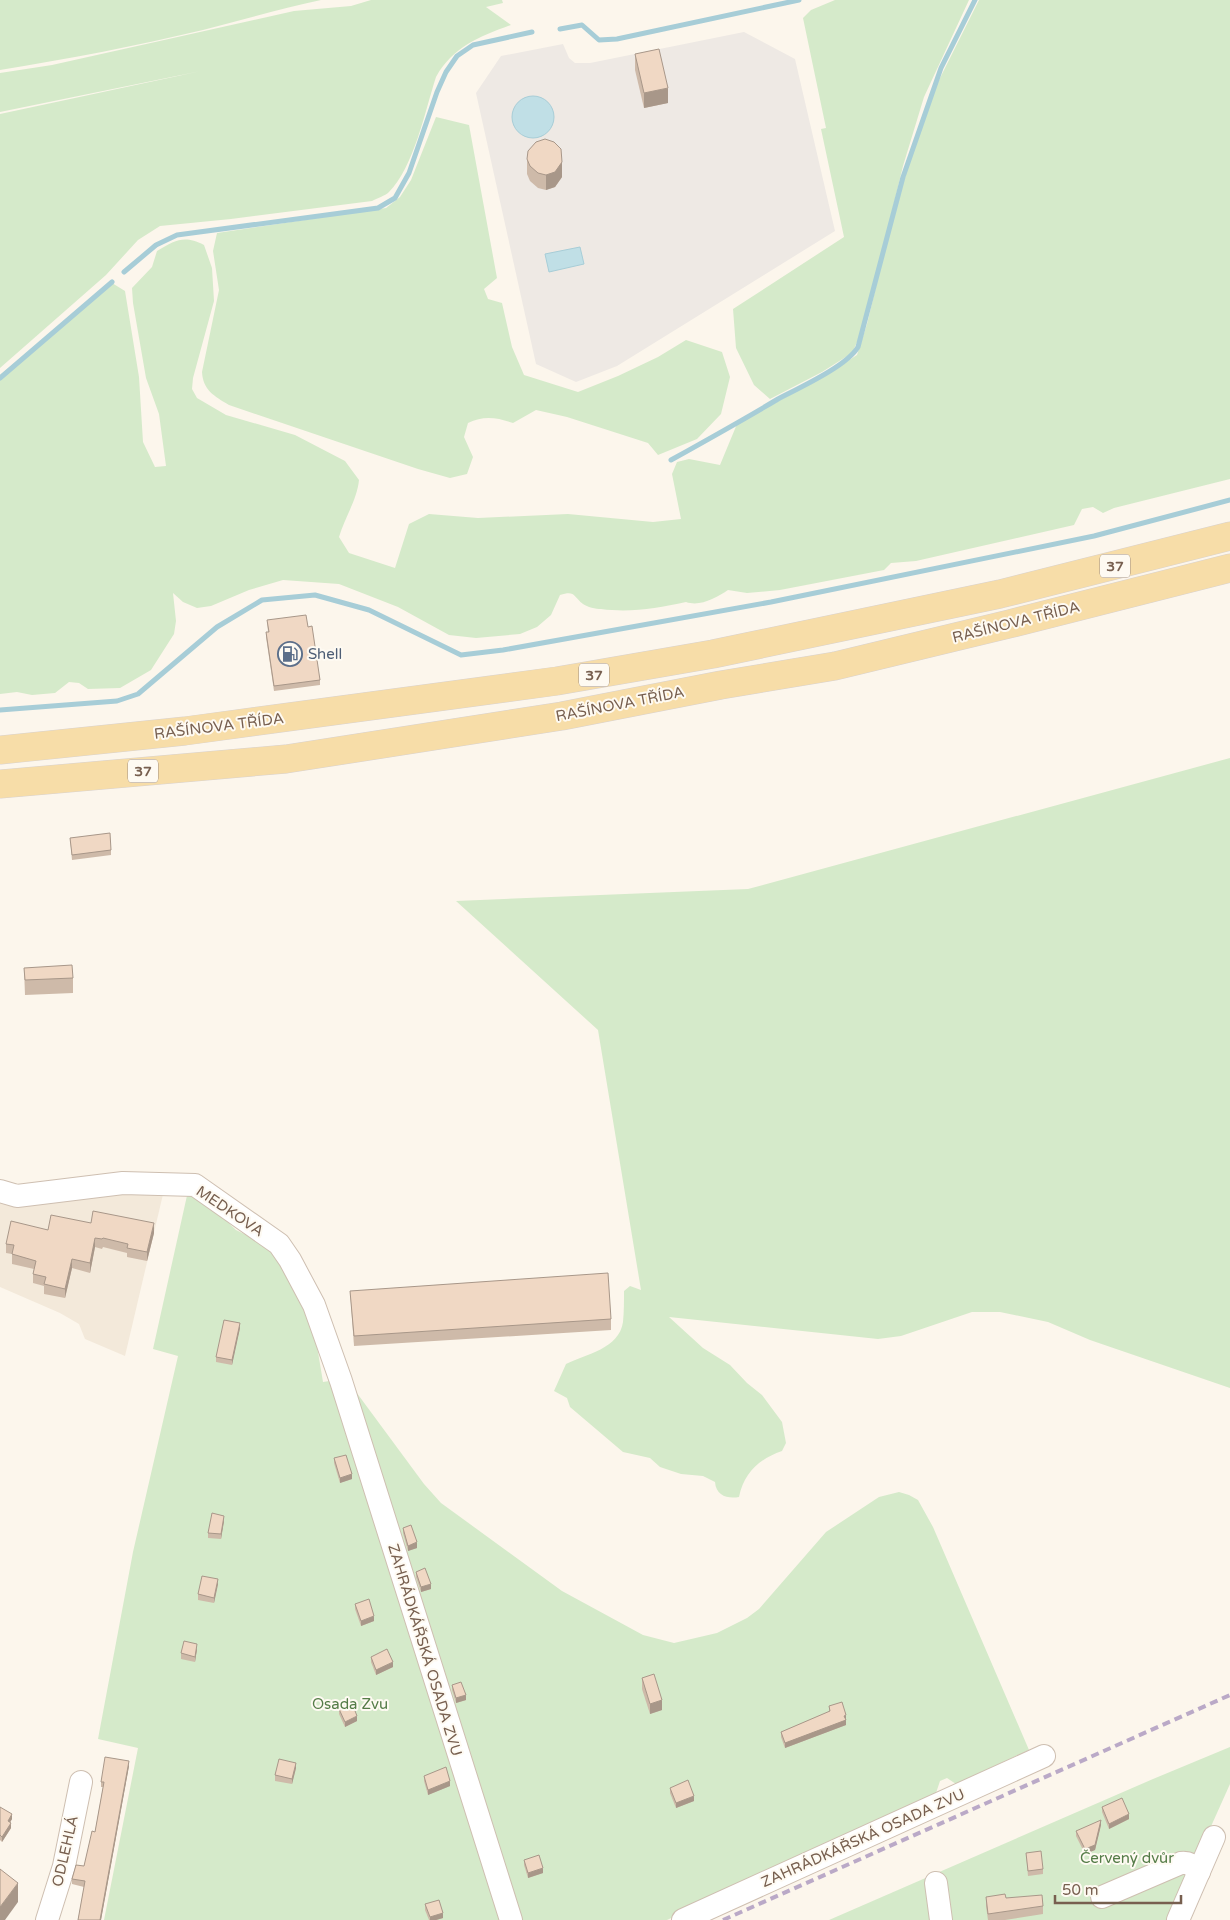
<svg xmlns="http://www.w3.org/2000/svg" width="1230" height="1920" viewBox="0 0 1230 1920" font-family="'Varela Round',sans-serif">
  <rect width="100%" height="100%" fill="#fcf6ec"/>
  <polygon fill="#f3e9da" points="164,1190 125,1356 85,1339 79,1324 60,1313 0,1287 0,1202 14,1207 99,1193"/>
  <polygon fill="#eee9e4" points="744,32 795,59 835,231 617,366 576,382 536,364 476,93 501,56 563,44 569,58 575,63 590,63"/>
  <g fill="#d5eaca">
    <path d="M0,0H321C282,8 243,20 203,30C136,46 68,59 0,70Z"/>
    <path d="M371,0H502L503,3L486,7L511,25C479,37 454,46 436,77C425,111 414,167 389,192C385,196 377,198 372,201L231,219L160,226L138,240L106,275L0,368V114L201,71L0,112V73L52,65L294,11L351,6Z"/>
    <polygon points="835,0 969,0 924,97 903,166 864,327 852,353 822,372 770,399 754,385 736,348 733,309 844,237 821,129 826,128 803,18 811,10"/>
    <path d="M979,0H1230V479L1114,508L1103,513L1093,507L1082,509L1074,525L916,561L891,563L884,570L780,590L747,593L728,590C716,598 700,607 686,602C657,608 631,613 601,609C596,609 587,607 583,604C573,596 575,590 560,595L551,615L537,627L520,634L476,638L449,635L398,607L339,584L283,580L249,590L211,606L197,608L183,602L173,593L176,621L174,634L151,670L120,688L88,689L79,683L69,682L55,693L32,695L17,692L0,694V375L112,283L125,291L139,377L143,442L155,467L166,466L159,414L146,378L133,303L132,288L152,267L157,251C176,240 184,235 204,245L212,268L214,301L193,378L192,389L197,398L226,415L295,435L345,461L359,480C357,500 345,517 339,537L349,553L395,568L409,524L429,514L478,518L568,514L653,522L681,519L672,474L677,462L689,459L720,465L737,424L829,373L857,355L867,324L890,229L913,150L936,86Z"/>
    <path d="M436,117L469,125L497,278L484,289L488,299L502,303L512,347L524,375L578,392L618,376L658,357L686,340L722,352L730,377L721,414L697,439L658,455L648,443L567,417L536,410L513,423C498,418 484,415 468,423L464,437L473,457L467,474L450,478L418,469L229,405C214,396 203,390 202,372L219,290L213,251L217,233L386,208L400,197L411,180Z"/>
    <path d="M1230,758V1388L1090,1340L1048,1322L1000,1312H972L901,1336L878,1339L669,1317L703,1348L730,1365L747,1383L762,1395L782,1422L786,1443L782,1451C759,1459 744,1473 739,1497C728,1499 716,1496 715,1482L703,1476L681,1474L660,1467L650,1458L623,1452L570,1407L567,1398L554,1391L566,1364C586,1354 619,1349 623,1322C624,1312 624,1301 624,1291L630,1286L641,1290L598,1030L456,901L748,889Z"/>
    <polygon points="188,1191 210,1205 236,1230 277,1250 314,1328 323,1382 336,1380 348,1381 424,1484 441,1503 562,1591 643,1635 674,1643 717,1633 747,1618 759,1609 826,1532 879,1497 899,1492 909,1495 918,1500 933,1527 1029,1750 956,1784 947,1778 940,1781 936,1793 667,1920 104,1920 138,1748 98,1739 133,1552 178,1356 153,1349"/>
    <polygon points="1230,1747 1230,1784 1169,1920 829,1920 1153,1779"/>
  </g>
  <g fill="#c0dfe6" stroke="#a7cdd7">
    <circle cx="533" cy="117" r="21"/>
    <polygon points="580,247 584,264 549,272 545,254"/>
  </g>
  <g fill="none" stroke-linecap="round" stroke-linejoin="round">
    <g stroke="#a7cdd7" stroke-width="5">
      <polyline points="560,29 582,25 599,40 617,39 799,0"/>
      <polyline points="124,272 156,245 177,235 378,208 395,198 409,173 437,92 446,72 457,56 473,45 532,32"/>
      <polyline points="0,378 112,282"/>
      <path d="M671,460C707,440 743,420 778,399C799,388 847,366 858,347L903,177L941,68L975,0"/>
      <polyline points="0,710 117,701 138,694 217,627 262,600 315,595 369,610 461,655 503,650 771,602 1094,536 1230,500"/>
    </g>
    <defs>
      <g id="minor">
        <polyline points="0,1191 17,1196 123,1183 195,1185 279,1244 290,1260 314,1305 341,1381 511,1920"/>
        <polyline points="936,1883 941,1920"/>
        <path d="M1102,1897L1181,1863C1190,1862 1193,1866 1199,1872"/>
        <polyline points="47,1920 64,1866 81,1782"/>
        <polyline points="683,1920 1044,1756"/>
        <polyline points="1178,1920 1214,1837"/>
      </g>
      <g id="major">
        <polyline points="0,750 185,731 557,681 713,654 1000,594 1230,536"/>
        <polyline points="0,784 286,759 562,716 721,685 835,666 1009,624 1230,568"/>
      </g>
    </defs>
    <use href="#minor" stroke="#cebfb1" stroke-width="24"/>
    <use href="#major" stroke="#d9d2ce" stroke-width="29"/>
    <use href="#minor" stroke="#fff" stroke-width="22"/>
    <use href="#major" stroke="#f7dda8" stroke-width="28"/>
    <polyline stroke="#baa9c7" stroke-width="4" stroke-dasharray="8 5" stroke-linecap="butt" points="723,1920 1230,1695"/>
  </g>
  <g fill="#cebaa9">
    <polygon points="635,54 668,103 644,108 635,70"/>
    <polygon points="527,159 562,177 555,187 546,190 538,188 530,181 527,174"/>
    <polygon points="267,620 308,627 320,680 320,685 274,691 266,637 266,632 268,632"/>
    <polygon points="70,838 111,850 111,855 72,860"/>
    <polygon points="24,968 73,978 73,993 25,995"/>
    <polygon points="91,1223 154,1233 147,1261 127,1257 127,1253 103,1247 102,1249 95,1247 90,1273 72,1268 65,1298 44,1294 44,1286 33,1283 33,1274 34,1269 12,1264 12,1254 6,1253 6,1244 48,1230"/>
    <polygon points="350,1291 611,1319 611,1330 354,1346"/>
    <polygon points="240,1328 232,1365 216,1362 216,1357"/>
    <polygon points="334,1458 352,1479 340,1483 334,1463"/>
    <polygon points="224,1521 221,1539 208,1538 208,1533"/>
    <polygon points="403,1528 417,1548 408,1551 403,1533"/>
    <polygon points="416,1572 431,1589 421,1592 416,1577"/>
    <polygon points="218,1584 214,1603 198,1600 198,1594"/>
    <polygon points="355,1604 374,1621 361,1626 355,1609"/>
    <polygon points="197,1649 195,1662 181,1659 181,1653"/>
    <polygon points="371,1657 393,1667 376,1675 371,1662"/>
    <polygon points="642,1678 662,1710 650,1714 642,1689"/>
    <polygon points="452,1685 466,1700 456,1703 452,1690"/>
    <polygon points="829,1706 846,1720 846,1725 785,1748 781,1737 781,1732 829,1712"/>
    <polygon points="339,1709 357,1721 345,1727 339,1714"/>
    <polygon points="129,1766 101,1920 78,1920 84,1887 72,1884 72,1879 84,1866 95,1832 103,1787 101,1787 101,1782"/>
    <polygon points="296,1768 292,1784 275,1781 275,1775"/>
    <polygon points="424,1776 450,1786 428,1795 424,1781"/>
    <polygon points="670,1788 694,1801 676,1808 670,1793"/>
    <polygon points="0,1807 12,1819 10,1822 11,1828 2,1842 0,1840"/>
    <polygon points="1102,1807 1129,1819 1109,1829 1102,1812"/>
    <polygon points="1101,1825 1095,1850 1085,1854 1076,1836 1076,1831"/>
    <polygon points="1026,1853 1043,1869 1043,1874 1028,1876"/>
    <polygon points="524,1860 543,1873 528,1878 524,1865"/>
    <polygon points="986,1897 1006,1898 1043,1906 1043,1914 1005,1920 988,1920 986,1906"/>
    <polygon points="425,1904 443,1918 436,1920 429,1920 425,1910"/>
  </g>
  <g fill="#a89789">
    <polygon points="668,88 668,103 644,108 644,93"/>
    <polygon points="562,162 562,177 555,187 546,190 546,175"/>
    <polygon points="154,1223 154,1233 147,1261 147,1252"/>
    <polygon points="95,1238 95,1247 90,1273 90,1263"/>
    <polygon points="72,1259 72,1268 65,1298 65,1289"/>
    <polygon points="240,1323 240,1328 232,1365 232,1360"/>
    <polygon points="352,1474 352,1479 340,1483 340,1478"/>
    <polygon points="224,1516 224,1521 221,1539 221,1534"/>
    <polygon points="417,1542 417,1548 408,1551 408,1546"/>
    <polygon points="218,1579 218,1584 214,1603 214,1598"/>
    <polygon points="431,1584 431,1589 421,1592 421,1587"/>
    <polygon points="374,1616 374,1621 361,1626 361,1621"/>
    <polygon points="197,1644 197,1649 195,1662 195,1657"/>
    <polygon points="393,1662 393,1667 376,1675 376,1670"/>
    <polygon points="466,1695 466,1700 456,1703 456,1698"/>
    <polygon points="662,1700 662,1710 650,1714 650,1704"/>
    <polygon points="846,1715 846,1725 785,1748 785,1743"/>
    <polygon points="357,1716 357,1721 345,1727 345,1722"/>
    <polygon points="129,1761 129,1766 101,1920 100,1920"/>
    <polygon points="296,1763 296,1768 292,1784 292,1779"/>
    <polygon points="450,1781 450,1786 428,1795 428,1790"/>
    <polygon points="694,1796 694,1801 676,1808 676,1803"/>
    <polygon points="12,1814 12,1819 8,1826 8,1821"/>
    <polygon points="1129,1814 1129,1819 1109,1829 1109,1824"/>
    <polygon points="1101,1820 1101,1825 1095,1850 1085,1854 1085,1849"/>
    <polygon points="11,1823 11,1828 2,1842 2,1837"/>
    <polygon points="543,1868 543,1873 528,1878 528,1873"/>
    <polygon points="18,1883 18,1902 5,1920 0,1920 0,1907"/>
    <polygon points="443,1913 443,1918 436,1920 430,1920 430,1917"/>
  </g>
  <g fill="#f0d8c4" stroke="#a89789">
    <polygon points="659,49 668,88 644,93 635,54"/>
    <polygon points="545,139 554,142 561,149 562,162 555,172 546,175 538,173 530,166 527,159 528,151 536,142"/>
    <polygon points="306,615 308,627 312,626 320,680 274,686 266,632 269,632 267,620"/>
    <polygon points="110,833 111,850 72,855 70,838"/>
    <polygon points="72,965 73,978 25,980 24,968"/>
    <polygon points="93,1211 154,1223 147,1252 127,1248 128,1244 103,1238 102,1239 95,1238 90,1263 72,1259 65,1289 44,1284 46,1277 33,1274 36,1261 12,1254 14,1245 6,1244 11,1221 48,1230 51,1215 91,1223"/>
    <polygon points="608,1273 611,1319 354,1336 350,1291"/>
    <polygon points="224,1320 240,1323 232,1360 216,1357"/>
    <polygon points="346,1455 352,1474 340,1478 334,1458"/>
    <polygon points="212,1513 224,1516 221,1534 208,1533"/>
    <polygon points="411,1525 417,1542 408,1546 403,1528"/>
    <polygon points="425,1568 431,1584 421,1587 416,1572"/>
    <polygon points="202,1576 218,1579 214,1598 198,1594"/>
    <polygon points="369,1599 374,1616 361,1621 355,1604"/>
    <polygon points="184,1641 197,1644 195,1657 181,1653"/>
    <polygon points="387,1649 393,1662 376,1670 371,1657"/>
    <polygon points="654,1674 662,1700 650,1704 642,1678"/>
    <polygon points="461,1682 466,1695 456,1698 452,1685"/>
    <polygon points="842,1702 846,1715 844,1716 846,1720 785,1743 781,1732 830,1711 829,1706"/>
    <polygon points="352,1703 357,1716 345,1722 339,1709"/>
    <polygon points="105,1757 129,1761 100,1920 78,1920 85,1881 72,1879 76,1865 84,1866 92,1831 95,1832 104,1782 101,1782"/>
    <polygon points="279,1759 296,1763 292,1779 275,1775"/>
    <polygon points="446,1767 450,1781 428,1790 424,1776"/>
    <polygon points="688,1780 694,1796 676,1803 670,1788"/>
    <polygon points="1122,1798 1129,1814 1109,1824 1102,1807"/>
    <polygon points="0,1807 12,1814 8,1821 11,1823 2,1837 0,1835"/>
    <polygon points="1101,1820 1095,1845 1085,1849 1076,1831"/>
    <polygon points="1041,1851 1043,1869 1028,1871 1026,1853"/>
    <polygon points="539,1855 543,1868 528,1873 524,1860"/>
    <polygon points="0,1869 18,1883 0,1907"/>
    <polygon points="1005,1894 1006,1898 1042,1895 1043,1906 988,1914 986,1897"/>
    <polygon points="439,1900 443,1913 430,1917 425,1904"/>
  </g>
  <defs>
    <symbol id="fuel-ring" viewBox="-11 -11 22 22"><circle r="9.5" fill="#fefaf2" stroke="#5c6f8a" stroke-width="1.5"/><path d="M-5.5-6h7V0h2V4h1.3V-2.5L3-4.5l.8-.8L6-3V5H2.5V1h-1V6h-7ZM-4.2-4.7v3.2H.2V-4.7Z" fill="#5c6f8a"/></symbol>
  </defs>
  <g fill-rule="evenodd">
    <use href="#fuel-ring" x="276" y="640" width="28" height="28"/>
  </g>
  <g text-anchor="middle" stroke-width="4" stroke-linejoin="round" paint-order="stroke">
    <g fill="#fefaf2" stroke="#a08e80" stroke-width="1">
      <rect x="1100" y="554.5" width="30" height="23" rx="4"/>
      <rect x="579" y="663.5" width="30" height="23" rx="4"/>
      <rect x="128" y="759.5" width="30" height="23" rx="4"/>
    </g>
    <g font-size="14" font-weight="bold" fill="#775f4f">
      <text x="1115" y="571">37</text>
      <text x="594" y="680">37</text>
      <text x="143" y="776">37</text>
    </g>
    <g font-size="15" fill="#775f4f" stroke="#fefaf2">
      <text transform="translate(1016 622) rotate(-14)" y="5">RAŠÍNOVA TŘÍDA</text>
      <text transform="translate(620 704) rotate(-11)" y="5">RAŠÍNOVA TŘÍDA</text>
      <text transform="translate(219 726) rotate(-7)" y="5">RAŠÍNOVA TŘÍDA</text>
      <text transform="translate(230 1211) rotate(34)" y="5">MEDKOVA</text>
      <text transform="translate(425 1650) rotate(73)" y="5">ZAHRÁDKÁŘSKÁ OSADA ZVU</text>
      <text transform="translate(863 1838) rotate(-24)" y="5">ZAHRÁDKÁŘSKÁ OSADA ZVU</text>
      <text transform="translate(65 1851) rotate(-77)" y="5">ODLEHLÁ</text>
    </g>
    <g font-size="15" fill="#4e5e75" stroke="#fefaf2" text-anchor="start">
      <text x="308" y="659">Shell</text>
    </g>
    <g font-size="15" fill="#547c47" stroke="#fefaf2">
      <text x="350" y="1709">Osada Zvu</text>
      <text x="1127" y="1863">Červený dvůr</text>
    </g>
  </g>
  <path d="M1055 1895v8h126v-8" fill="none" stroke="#775f4f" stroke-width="2.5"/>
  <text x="1062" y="1895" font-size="15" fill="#775f4f" stroke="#fefaf2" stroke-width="4" paint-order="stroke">50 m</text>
</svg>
